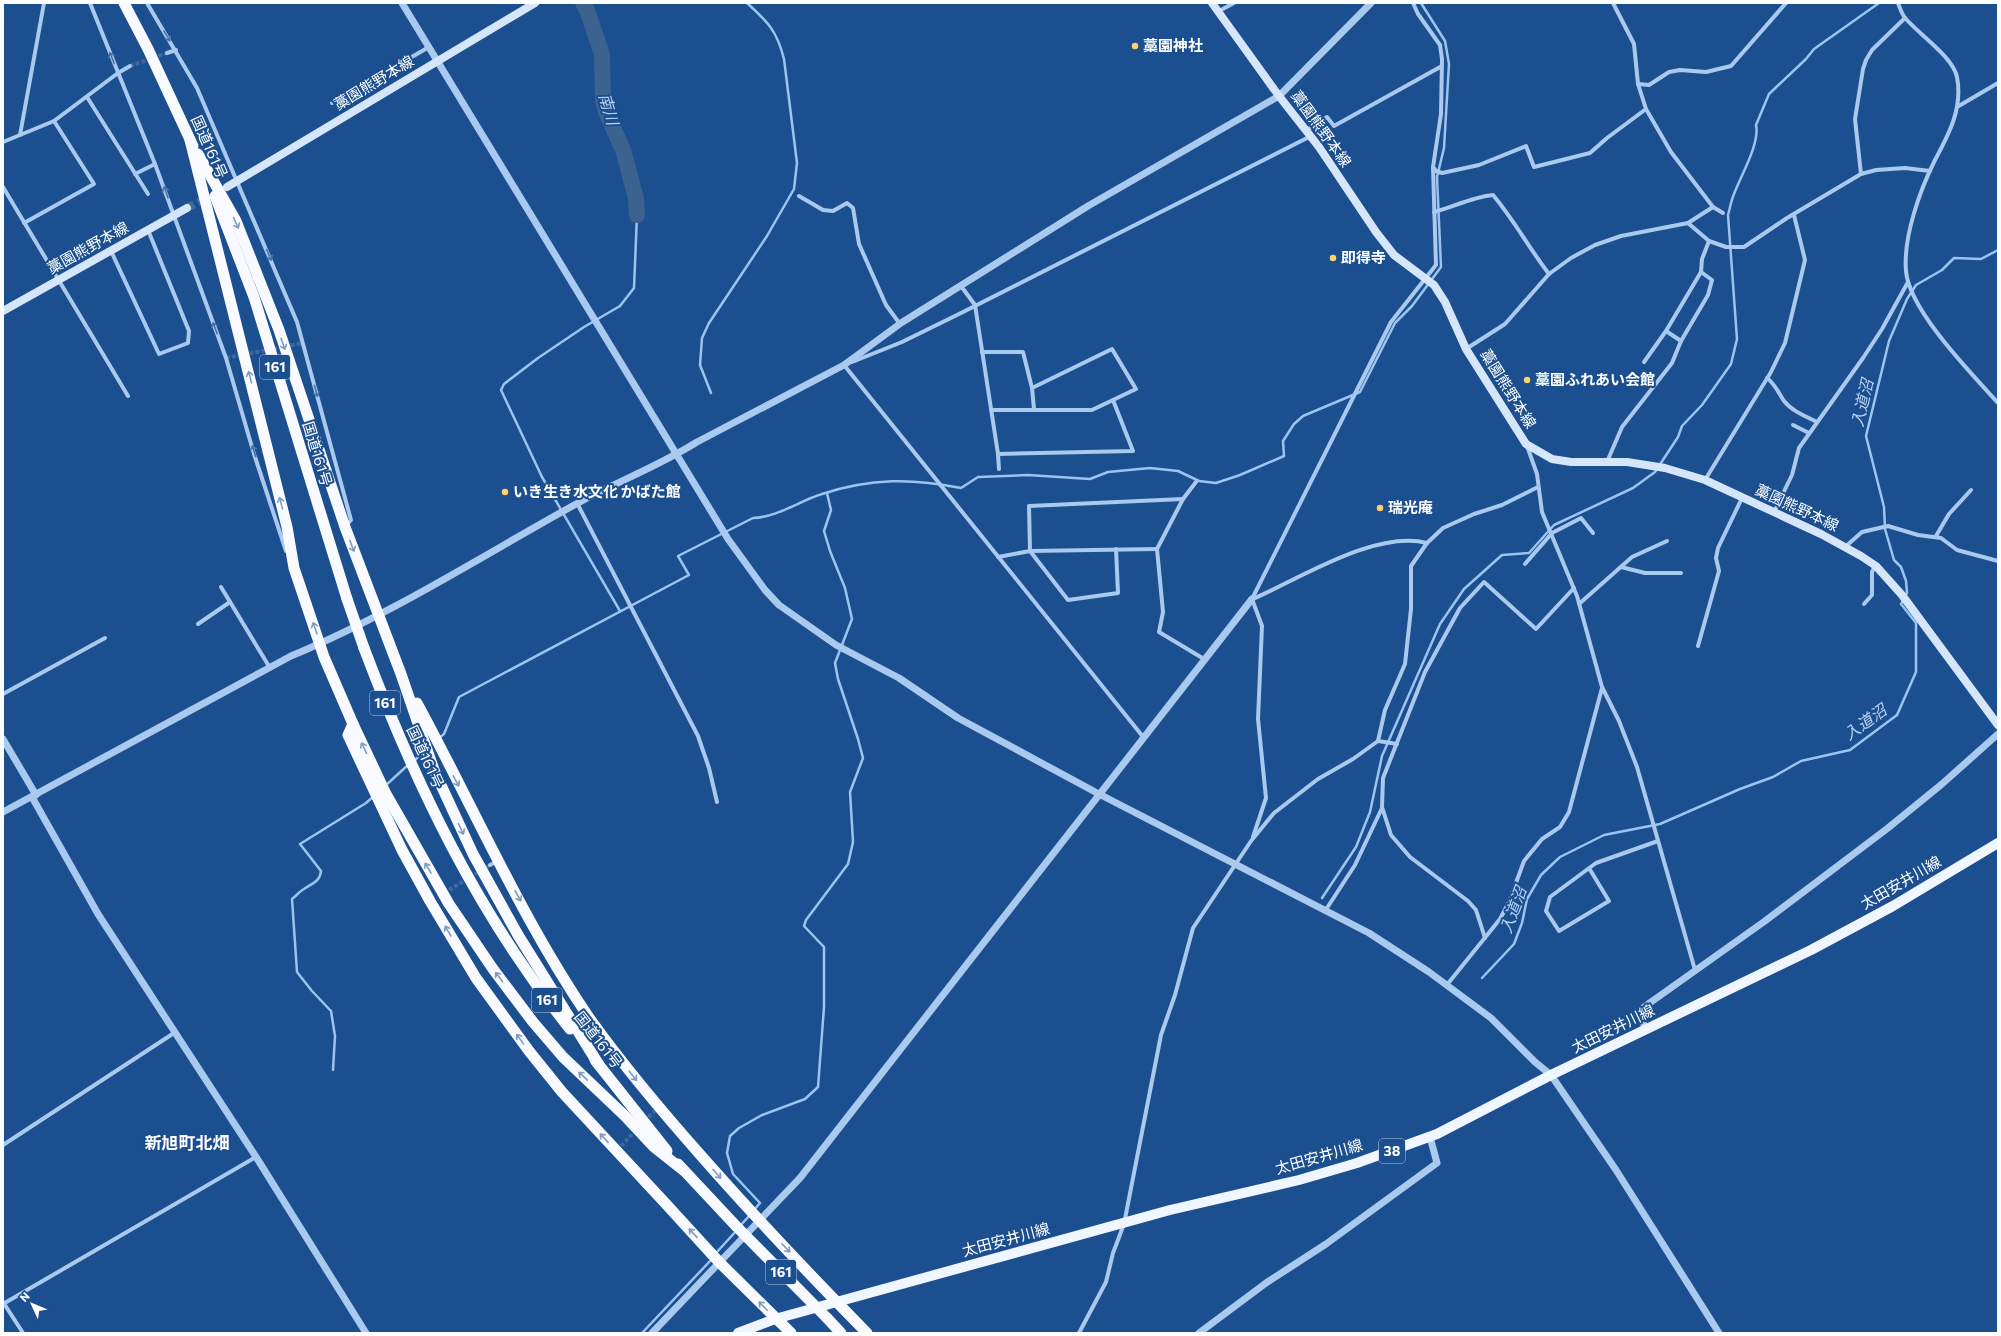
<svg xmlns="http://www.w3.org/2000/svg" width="2001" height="1336" viewBox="0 0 2001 1336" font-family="Commissioner,'Noto Sans JP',sans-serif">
  <rect width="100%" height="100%" fill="#1b4f8f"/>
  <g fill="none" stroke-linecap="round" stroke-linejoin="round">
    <g stroke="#9cc4f0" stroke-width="2.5">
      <path d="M711,393L700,365L702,338L709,323L767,236L794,189L797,163L784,59C777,31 768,22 747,3"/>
      <polyline points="620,611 542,477 501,390 504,384 538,358 584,327 620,306 634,288 637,215"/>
      <path d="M439,738L444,734L459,697L689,575L678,556L753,518C778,517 799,501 822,494C871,478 912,478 961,488L978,477L1028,475L1090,479L1108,472L1150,468L1178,471L1199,481L1216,483L1240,475L1284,456L1283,441L1294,424L1303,416L1360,392L1395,323L1412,306L1441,267L1437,177L1444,148L1449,64L1445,41L1421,3"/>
      <polyline points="414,761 423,752"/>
      <polyline points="385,786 408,765"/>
      <path d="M1322,898L1356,847L1370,812L1382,756L1440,624L1464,589L1502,555L1529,553L1554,525L1633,488L1655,472L1678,437L1682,426L1702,405L1731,364L1737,339L1728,215C1730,208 1731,201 1734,194C1741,175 1760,144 1756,125L1769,94L1806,59L1814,49L1879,3"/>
      <polyline points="1482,978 1514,944 1522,923 1527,899 1541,875 1560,857 1604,835 1660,824 1740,789 1773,777 1801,761 1850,750 1897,715 1916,672 1916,623 1901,604 1907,593 1906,581 1901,567 1894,560 1885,529 1884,507 1866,436 1889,341 1907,299 1916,285 1942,270 1954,258 1981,259 1998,250"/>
      <path d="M333,1070L335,1036L331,1011L312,991L297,972L292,899C296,896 300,891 304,889C312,883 320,882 321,871L300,844L366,803L374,796"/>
      <polyline points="754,1210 760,1203 733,1174 727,1153 730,1136 739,1128 762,1115 805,1099 818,1087 824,1007 824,947 804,926 806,920 848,864 853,842 850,792 863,758 858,739 838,679 835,663 852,619 845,588 830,551 824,531 831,510 827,493"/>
      <polyline points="740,1226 750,1215"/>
      <polyline points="716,1253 737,1230"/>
      <polyline points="642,1333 712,1259"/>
    </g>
    <polyline stroke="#3c6290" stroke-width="16" points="583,3 587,10 602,54 603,100 606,112 623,150 636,198 637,215"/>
    <g stroke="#3d69a0" stroke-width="4" stroke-dasharray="4 2" stroke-linecap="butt">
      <polyline points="130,66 167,53"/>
      <polyline points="226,358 303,343"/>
      <polyline points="444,893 490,865"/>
      <polyline points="644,1121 658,1108"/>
      <polyline points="621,1146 637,1129"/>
    </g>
    <polyline stroke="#3d69a0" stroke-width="8" stroke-dasharray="8 4" stroke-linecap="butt" points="187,208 208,197"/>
    <g stroke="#a9c9ee" stroke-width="4">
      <polyline points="90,3 155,164 226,358 254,454 286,551"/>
      <polyline points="147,3 197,88 297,322 351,520 346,525"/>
      <path d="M1898,3C1900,8 1902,15 1906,19C1920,35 1953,57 1957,77C1963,108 1949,134 1935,160C1920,190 1903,237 1906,271C1909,310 1971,373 1998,403"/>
      <polyline points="1219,11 1234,3"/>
      <polyline points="167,53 176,50"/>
      <polyline points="1638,84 1649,85 1669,72 1680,70 1706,72 1731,66 1786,3"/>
      <polyline points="87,97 148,194"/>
      <polyline points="332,103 429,47"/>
      <polyline points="1957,107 1998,83"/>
      <polyline points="1307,130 1327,117 1334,126 1442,66"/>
      <polyline points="20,135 44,3"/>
      <polyline points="3,142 54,121 118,73 130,66"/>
      <polyline points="1433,167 1436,171 1442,173 1479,165 1526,146 1534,167 1590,153 1607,138 1646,109"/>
      <polyline points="135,174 155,164"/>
      <polyline points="1861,174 1855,119 1863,69 1866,60 1872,50 1905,18"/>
      <polyline points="3,187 128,396"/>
      <polyline points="799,196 823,210 833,211 847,203 853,208 859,244 886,305 900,324"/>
      <polyline points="1713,207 1723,213"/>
      <path d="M1434,212C1453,207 1473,197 1493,195C1514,220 1529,248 1549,274"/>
      <polyline points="24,223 94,184 54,121"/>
      <polyline points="1688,223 1709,241 1726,247 1744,247 1787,218 1861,174 1876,170 1905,168 1930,171"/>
      <polyline points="111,251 159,354 188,343 189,331 148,230"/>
      <polyline points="961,286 975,305 998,454 1133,451 1113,400"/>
      <polyline points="1666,331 1681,341"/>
      <polyline points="1466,349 1505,324 1549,274 1571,258 1595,245 1621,236 1688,223 1713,207 1671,152 1646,109 1638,84 1634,44 1613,3"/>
      <polyline points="982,352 1023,352 1032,388 1034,409"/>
      <polyline points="852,362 902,342 959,314 1311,136"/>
      <polyline points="1644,362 1666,331 1701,272"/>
      <polyline points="846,364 844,365 1144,738"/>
      <path d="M1767,378C1775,384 1778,392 1784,401C1792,411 1805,416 1817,422"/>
      <polyline points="991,410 1092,410 1136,389 1112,349 1032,388"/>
      <polyline points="1793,425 1809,433"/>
      <polyline points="1527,446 1537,474 1542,512 1577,596 1602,687 1619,721 1637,767 1695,970"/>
      <polyline points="998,454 999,469"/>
      <polyline points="1607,462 1622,427 1672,363 1681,341 1708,295 1712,280 1701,272 1702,259 1709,241"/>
      <polyline points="1705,480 1771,372 1785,343 1805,260 1794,215"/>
      <polyline points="1196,482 1183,499 1157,549 1163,612 1159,632 1204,659"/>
      <polyline points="577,503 698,736 709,768 717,802"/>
      <polyline points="1774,512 1792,475 1799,448 1863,358 1882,329 1908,282"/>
      <polyline points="1936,536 1949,514 1971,490"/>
      <polyline points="1845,547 1862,532 1888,526 1918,535 1941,538 1957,550 1998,561"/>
      <polyline points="1116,549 1118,593 1068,600 1030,551 1029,506 1183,499"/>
      <polyline points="998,557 1030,551 1157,549"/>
      <polyline points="1525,564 1552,533 1581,518 1593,533"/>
      <polyline points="1621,567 1645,573 1681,573"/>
      <polyline points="221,587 270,668"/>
      <path d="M1253,599C1301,578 1375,530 1427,543"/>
      <polyline points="1579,604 1632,557 1667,541"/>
      <polyline points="1864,604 1872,595 1872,572 1875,566"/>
      <polyline points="198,624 230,602"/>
      <polyline points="1698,646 1719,571 1716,558 1718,548 1742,498"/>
      <polyline points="3,694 105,638"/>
      <polyline points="1378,741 1397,744"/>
      <polyline points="1253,837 1266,798 1258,719 1262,626 1252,599 1391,322 1436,265 1433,167 1441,114 1442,59 1440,45 1418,14 1413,3"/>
      <polyline points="490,865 498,861"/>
      <polyline points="1589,868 1609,901 1559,931 1546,911 1550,897 1596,863 1658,841"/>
      <polyline points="1325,911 1355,865 1382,808"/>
      <polyline points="1485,938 1476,910 1468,901 1410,857 1391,835 1382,807 1383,778 1425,672 1460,608 1484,582 1536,629 1574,588"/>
      <polyline points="1446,986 1500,919 1509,902 1524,861 1542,839 1560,827 1569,812 1602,688"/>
      <polyline points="3,1145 174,1033"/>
      <polyline points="3,1302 23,1333"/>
      <polyline points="3,1304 256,1157"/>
      <polyline points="1079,1333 1106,1282 1113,1253 1124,1224 1161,1035 1175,995 1193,928 1251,841 1274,813 1318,779 1353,759 1378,741 1385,710 1405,664 1411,609 1411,566 1427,543 1443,528 1474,514 1502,505 1538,487"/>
    </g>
    <g stroke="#a9c9ee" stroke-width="7">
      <polyline points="402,3 728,539 765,590 779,605 836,645 899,678 958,718 1099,794 1369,933 1429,972 1491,1018 1535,1062 1551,1075 1616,1170 1719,1333"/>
      <polyline points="3,739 36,795"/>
      <polyline points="32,797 98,914 258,1160 366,1333"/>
      <path d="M3,812L291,656C390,615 482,556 576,504C616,482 659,466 697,442L844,365L901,323L1088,206L1279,96L1371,3"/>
      <polyline points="1646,1029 1640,1017 1644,1007 1765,921 1888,828 1942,784 1998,734"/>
      <polyline points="652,1333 800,1178 1252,599"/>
      <polyline points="1199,1333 1266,1283 1326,1244 1437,1163 1430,1137"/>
    </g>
    <g stroke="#d6e6fa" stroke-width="8">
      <polyline points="1212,3 1279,96 1319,147 1376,232 1394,255 1434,285 1445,302 1466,349 1526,444 1552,459 1571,462 1627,462 1665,468 1705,480 1821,534 1861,556 1876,566 1902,595 1998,725"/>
      <polyline points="227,187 535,3"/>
      <polyline points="3,311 187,208"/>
    </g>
    <polyline stroke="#f0f6ff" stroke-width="10" points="738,1333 775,1319 1170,1210 1299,1180 1357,1163 1437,1134 1551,1075 1811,950 1893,906 1998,843"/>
    <g stroke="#f8faff" stroke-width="11">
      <polyline points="124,3 148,49 193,146"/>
      <polyline points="190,140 287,527 294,568 324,657 353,724 386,794 449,904 493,969 533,1022 563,1057 625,1116 654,1147 683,1170"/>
      <polyline points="198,154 236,221 279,330 345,527 401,674 434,770 473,854 518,935 599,1065"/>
      <polyline points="215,196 254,297 347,599"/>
      <path d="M364,648C416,786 478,914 570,1029"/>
      <path d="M417,703C474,808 522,920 590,1019C625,1068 664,1114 704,1159C756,1218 811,1276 867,1333"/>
      <polyline points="353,724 348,735 402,850 430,901 476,978 529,1051 562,1092 666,1204 719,1262 791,1333"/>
      <polyline points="595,1060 667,1151"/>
      <polyline points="678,1164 736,1226"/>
      <polyline points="827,1318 841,1333"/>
    </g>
    <g stroke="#f8faff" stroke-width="11">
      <polyline points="347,599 364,648"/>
      <polyline points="736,1226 827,1318"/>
    </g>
  </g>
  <defs><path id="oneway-shaft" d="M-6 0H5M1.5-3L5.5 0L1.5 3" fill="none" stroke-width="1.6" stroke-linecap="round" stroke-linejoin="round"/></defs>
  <g stroke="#4674ac">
    <use href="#oneway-shaft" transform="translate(167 36) rotate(58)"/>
    <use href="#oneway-shaft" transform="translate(112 58) rotate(-112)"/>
    <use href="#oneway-shaft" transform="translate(166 192) rotate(-110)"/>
    <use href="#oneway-shaft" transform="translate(269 255) rotate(67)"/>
    <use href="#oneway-shaft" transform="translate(215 328) rotate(-111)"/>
    <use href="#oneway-shaft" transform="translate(316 391) rotate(75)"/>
    <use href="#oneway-shaft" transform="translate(254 451) rotate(-107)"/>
  </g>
  <g stroke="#7e9cc1">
    <use href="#oneway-shaft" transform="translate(236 223) rotate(65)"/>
    <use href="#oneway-shaft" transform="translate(283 344) rotate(71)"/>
    <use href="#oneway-shaft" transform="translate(250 377) rotate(-104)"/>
    <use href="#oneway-shaft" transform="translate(281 503) rotate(-104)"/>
    <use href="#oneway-shaft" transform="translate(352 546) rotate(69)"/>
    <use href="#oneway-shaft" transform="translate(315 628) rotate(-109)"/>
    <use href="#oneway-shaft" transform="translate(364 748) rotate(-116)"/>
    <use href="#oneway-shaft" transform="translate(456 781) rotate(62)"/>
    <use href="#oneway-shaft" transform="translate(461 829) rotate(65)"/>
    <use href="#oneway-shaft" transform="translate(428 868) rotate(-121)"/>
    <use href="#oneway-shaft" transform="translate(518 896) rotate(61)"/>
    <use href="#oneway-shaft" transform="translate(448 931) rotate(-121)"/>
    <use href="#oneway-shaft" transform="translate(499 977) rotate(-127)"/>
    <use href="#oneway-shaft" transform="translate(520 1039) rotate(-126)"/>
    <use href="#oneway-shaft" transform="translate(583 1076) rotate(-137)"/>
    <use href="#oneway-shaft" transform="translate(633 1076) rotate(52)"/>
    <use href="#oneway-shaft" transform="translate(604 1138) rotate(-133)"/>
    <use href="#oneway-shaft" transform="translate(717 1174) rotate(48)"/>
    <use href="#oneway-shaft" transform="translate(693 1233) rotate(-133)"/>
    <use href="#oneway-shaft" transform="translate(786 1248) rotate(46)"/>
    <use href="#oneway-shaft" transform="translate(763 1306) rotate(-135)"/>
  </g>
  <g fill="#ffd166" stroke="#1b4f8f" stroke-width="1.5">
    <circle cx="1135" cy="46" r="4"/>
    <circle cx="1333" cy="258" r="4"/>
    <circle cx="1527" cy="380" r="4"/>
    <circle cx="505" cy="492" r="4"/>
    <circle cx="1380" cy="508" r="4"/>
  </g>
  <g text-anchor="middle" stroke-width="4" stroke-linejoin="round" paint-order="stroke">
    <g fill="#1b4f8f" stroke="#bbcadd" stroke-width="1">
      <rect x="260" y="355" width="30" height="24" rx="3"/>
      <rect x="370" y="691" width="30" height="24" rx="3"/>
      <rect x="532" y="988" width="30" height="24" rx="3"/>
      <rect x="1379" y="1139" width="26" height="24" rx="3"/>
      <rect x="766" y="1260" width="30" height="24" rx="3"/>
    </g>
    <g font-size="14" font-weight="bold" fill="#fff">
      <text x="275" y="372">161</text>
      <text x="385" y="708">161</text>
      <text x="547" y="1005">161</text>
      <text x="1392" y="1156">38</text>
      <text x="781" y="1277">161</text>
    </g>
    <g font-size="15" font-weight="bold" fill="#fff" stroke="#1b4f8f" text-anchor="start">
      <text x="1143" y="51">藁園神社</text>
      <text x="1341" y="263">即得寺</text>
      <text x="1535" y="385">藁園ふれあい会館</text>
      <text x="513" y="497">いき生き水文化 かばた館</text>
      <text x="1388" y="513">瑞光庵</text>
    </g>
    <g font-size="15" fill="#fff" stroke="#1b4f8f">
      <text transform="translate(374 83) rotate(-31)" y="5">藁園熊野本線</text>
      <text transform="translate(1321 129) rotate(54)" y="5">藁園熊野本線</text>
      <text transform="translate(209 147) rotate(66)" y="5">国道161号</text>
      <text transform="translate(88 248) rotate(-29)" y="5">藁園熊野本線</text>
      <text transform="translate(1508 389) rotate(58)" y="5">藁園熊野本線</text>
      <text transform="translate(317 454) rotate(73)" y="5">国道161号</text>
      <text transform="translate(1797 508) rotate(25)" y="5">藁園熊野本線</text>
      <text transform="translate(425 757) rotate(65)" y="5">国道161号</text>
      <text transform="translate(1901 883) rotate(-30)" y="5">太田安井川線</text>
      <text transform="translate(1613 1029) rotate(-26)" y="5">太田安井川線</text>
      <text transform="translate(598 1040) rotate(52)" y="5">国道161号</text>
      <text transform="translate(1319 1157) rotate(-16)" y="5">太田安井川線</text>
      <text transform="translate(1006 1240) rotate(-15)" y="5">太田安井川線</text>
    </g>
    <g font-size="16" font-style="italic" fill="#b5d3f5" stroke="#1b4f8f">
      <text transform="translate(609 109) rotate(74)" y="6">南川</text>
      <text transform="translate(1862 403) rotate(-77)" y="6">入道沼</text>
      <text transform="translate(1865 722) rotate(-36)" y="6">入道沼</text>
      <text transform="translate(1513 910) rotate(-70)" y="6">入道沼</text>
    </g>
    <g font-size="17" font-weight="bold" fill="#fff" stroke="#1b4f8f">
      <text x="187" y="1149">新旭町北畑</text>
    </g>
  </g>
  <rect width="2001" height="1336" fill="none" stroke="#ffffff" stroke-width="8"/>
  <g transform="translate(32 1304) rotate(314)" stroke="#1b4f8f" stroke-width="3" paint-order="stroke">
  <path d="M0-3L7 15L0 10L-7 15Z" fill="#ffffff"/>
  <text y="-6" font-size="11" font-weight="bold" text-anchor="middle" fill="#ffffff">N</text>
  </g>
</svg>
